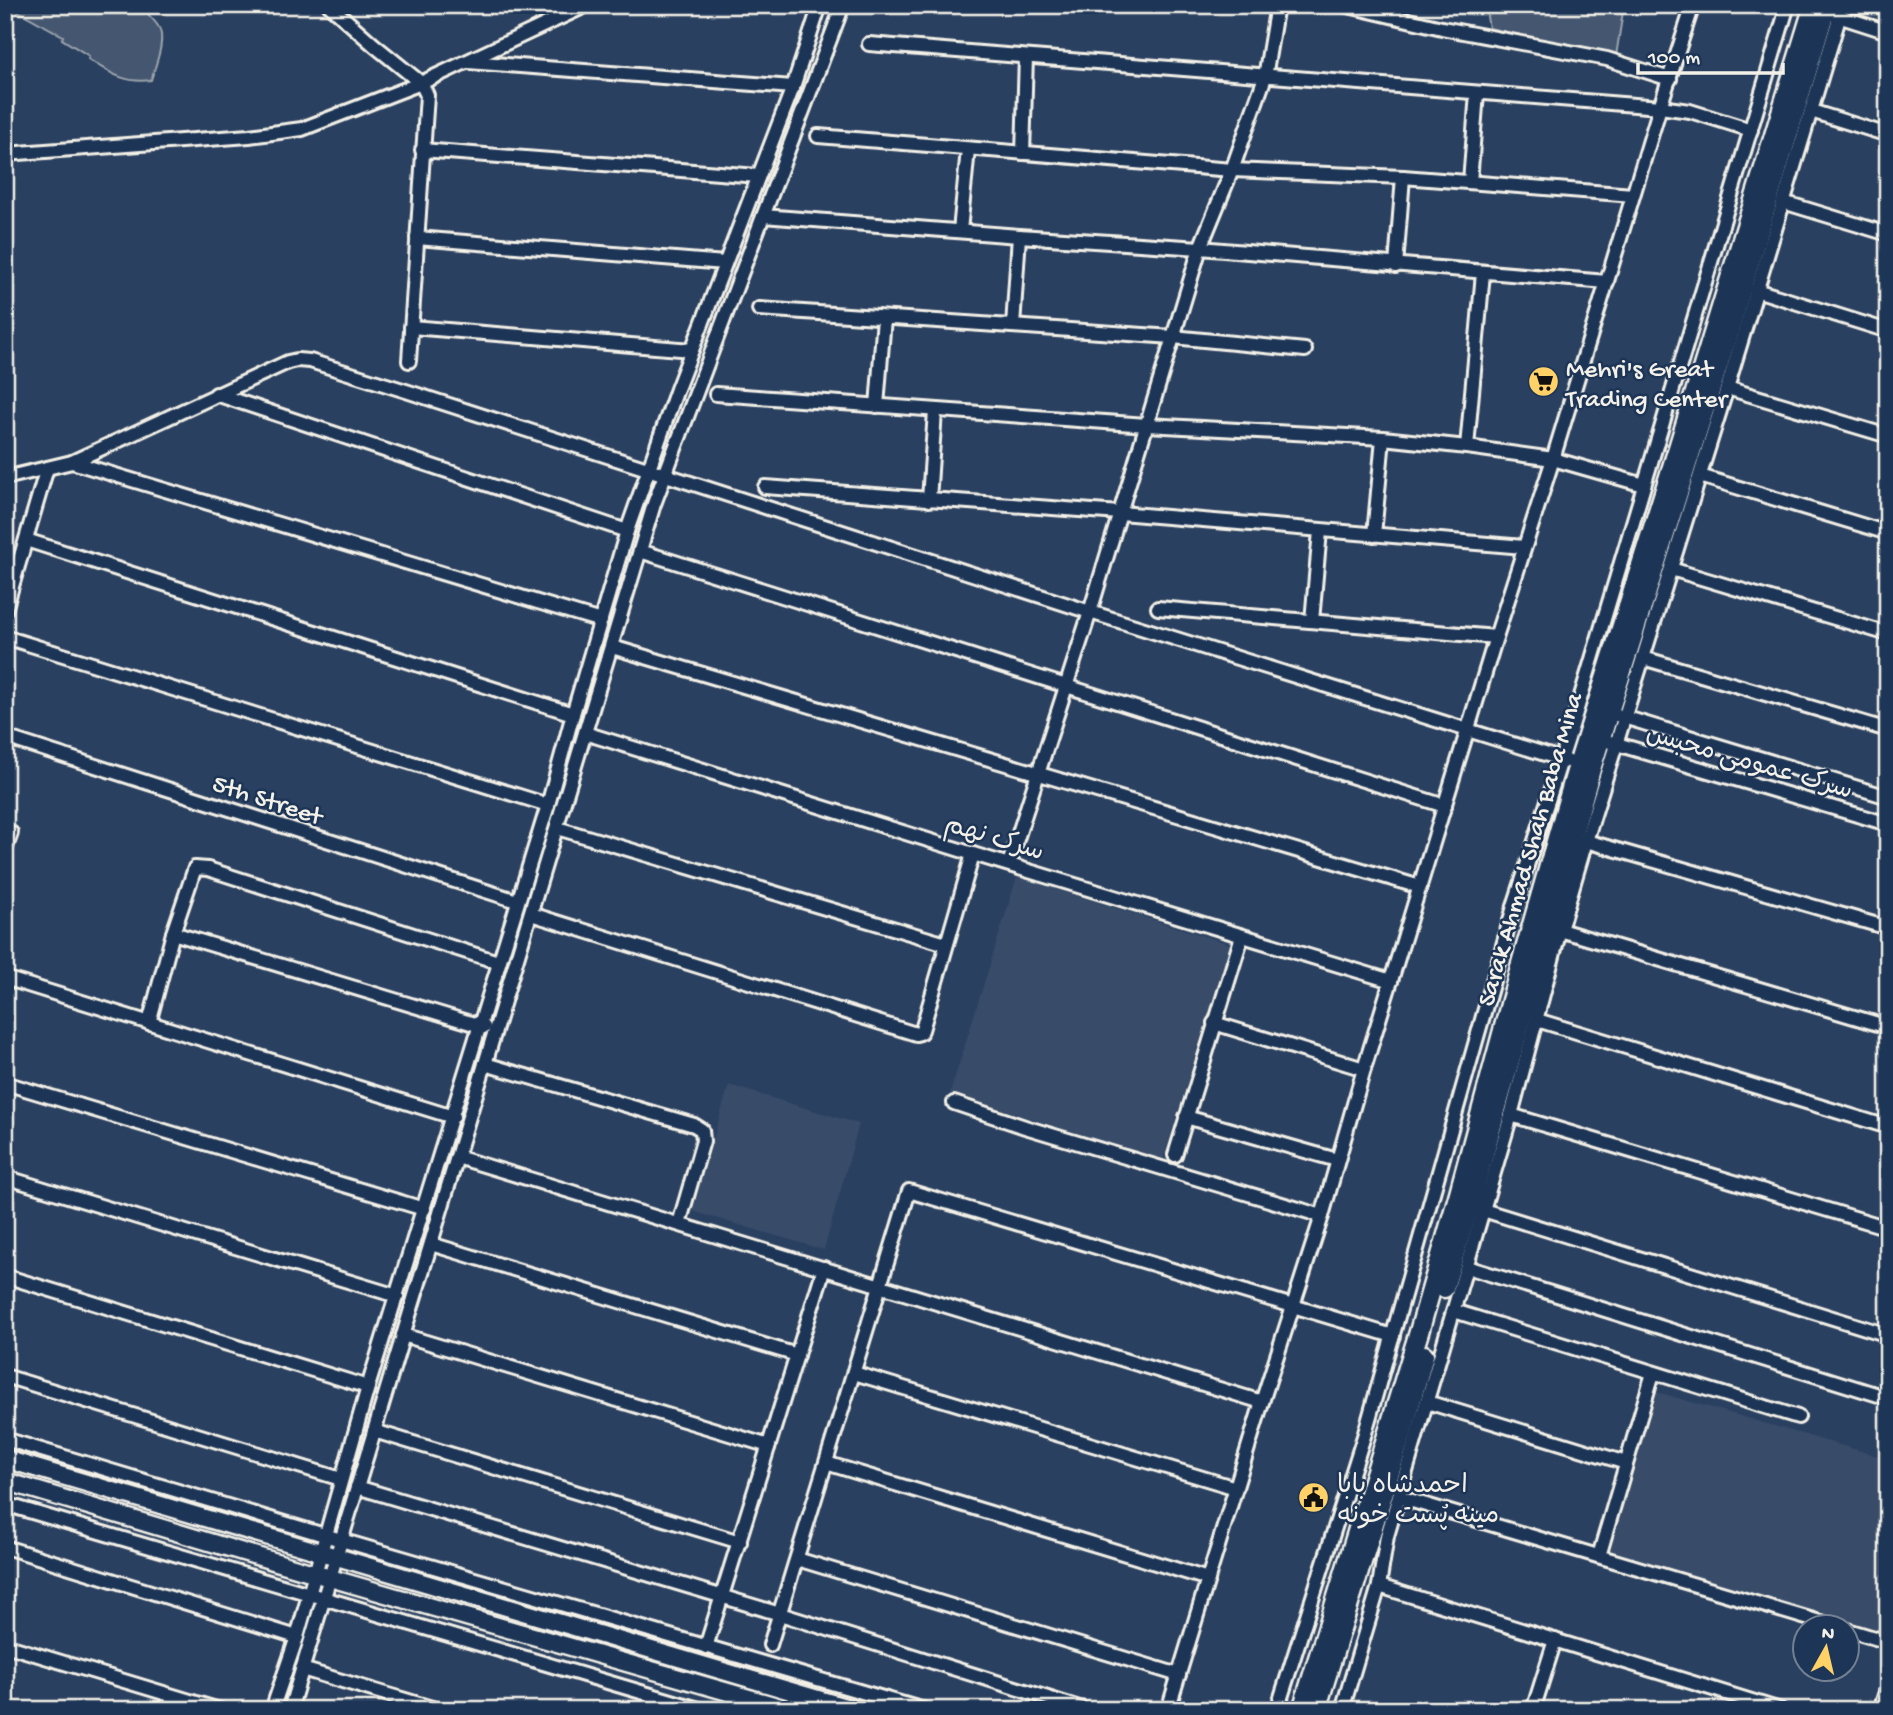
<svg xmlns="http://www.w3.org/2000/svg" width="1893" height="1715" viewBox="0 0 1893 1715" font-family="'Gochi Hand','Playpen Sans Arabic',sans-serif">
  <rect width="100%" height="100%" fill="#2a4060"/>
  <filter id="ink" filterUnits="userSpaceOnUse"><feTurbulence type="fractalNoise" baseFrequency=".0143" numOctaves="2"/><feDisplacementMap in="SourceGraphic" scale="14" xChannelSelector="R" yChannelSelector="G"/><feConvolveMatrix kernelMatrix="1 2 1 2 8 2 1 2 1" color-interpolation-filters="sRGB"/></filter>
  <g filter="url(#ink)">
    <g fill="#374c69">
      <polygon points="1017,877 1230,944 1163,1160 950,1093"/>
      <polygon points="729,1085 859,1124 824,1250 692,1211"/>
      <polygon points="1657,1392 1888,1459 1888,1636 1609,1554"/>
    </g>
    <g fill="#445771" stroke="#9ca4ac" stroke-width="2">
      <path d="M7,5H139C145,12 153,18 158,26C167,39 155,66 151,80C124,84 109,72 88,59L89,56L62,39L63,36Z"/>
      <polygon points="1485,5 1624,5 1616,56 1489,28"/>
    </g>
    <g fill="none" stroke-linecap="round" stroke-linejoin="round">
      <defs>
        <g id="minor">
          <polyline points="329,5 374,45 421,83 427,95 409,361"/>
          <polyline points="1344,5 1442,28 1607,59 1670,79"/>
          <polyline points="1804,5 1888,32"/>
          <polyline points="869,44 1660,107 1690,111 1751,130"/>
          <polyline points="468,62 793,87"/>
          <polyline points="1811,111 1888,135"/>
          <polyline points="818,136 1232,170 1403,177 1633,195"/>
          <polyline points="422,150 758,176"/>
          <polyline points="1023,153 1026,57"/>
          <polyline points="5,154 249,136 302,129 421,83 587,5"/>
          <polyline points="1470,182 1477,93"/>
          <polyline points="1783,202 1888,234"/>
          <polyline points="763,216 1019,236 1200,248 1607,282"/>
          <polyline points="960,231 968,149"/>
          <polyline points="417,238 725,263"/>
          <polyline points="1396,266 1403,177"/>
          <polyline points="1756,290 1888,331"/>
          <polyline points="759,309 1173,337 1305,350"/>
          <polyline points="1013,326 1019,236"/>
          <polyline points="411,327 692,350"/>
          <polyline points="1727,388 1888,436"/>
          <polyline points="216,394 627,531"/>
          <polyline points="716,394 1147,425 1383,438 1467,447 1553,459 1644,485"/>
          <polyline points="877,406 884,318"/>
          <polyline points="1467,447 1483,273"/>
          <polyline points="72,462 601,621"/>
          <polyline points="1700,476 1888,533"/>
          <polyline points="5,478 72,462 288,362 297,360 310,361 406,391 1090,612 1567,761"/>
          <polyline points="765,487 1120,513 1524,547"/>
          <polyline points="929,500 935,411"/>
          <polyline points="1374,535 1383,438"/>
          <polyline points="26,540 573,714"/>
          <polyline points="640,551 1445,806"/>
          <polyline points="1671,569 1888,634"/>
          <polyline points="1158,608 1496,637"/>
          <polyline points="5,610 47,468"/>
          <polyline points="1312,621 1320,531"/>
          <polyline points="5,637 548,805"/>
          <polyline points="612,647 1420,887"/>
          <polyline points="1643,658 1888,730"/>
          <polyline points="1617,715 1888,797"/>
          <polyline points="585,733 973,854 1391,981"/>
          <polyline points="5,737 517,901"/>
          <polyline points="1610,742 1888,824"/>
          <polyline points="557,828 946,944"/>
          <polyline points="1586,841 1888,928"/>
          <polyline points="5,850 11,833"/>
          <polyline points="1009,864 1090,612 1200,248 1232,170 1265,77 1277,5"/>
          <polyline points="531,914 916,1034 920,1033 922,1030 973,854"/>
          <polyline points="1560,930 1888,1027"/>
          <polyline points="173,933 484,1027"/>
          <polyline points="5,978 453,1117"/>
          <polyline points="1537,1020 1888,1127"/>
          <polyline points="149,1023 173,933 195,868 208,869 498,962"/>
          <polyline points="1214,1023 1364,1069"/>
          <polyline points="485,1064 694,1125 702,1130 703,1141 679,1224"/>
          <polyline points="5,1083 424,1209"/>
          <polyline points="954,1103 1025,1127 1322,1216"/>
          <polyline points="1511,1115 1888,1228"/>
          <polyline points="1186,1117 1337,1160"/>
          <polyline points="1175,1155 1242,936"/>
          <polyline points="457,1157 1262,1402"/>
          <polyline points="5,1177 397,1296"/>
          <polyline points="1483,1210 1888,1335"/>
          <polyline points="431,1244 797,1355"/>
          <polyline points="1467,1267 1888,1398"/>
          <polyline points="5,1276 368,1387"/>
          <polyline points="1454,1311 1798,1417"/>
          <polyline points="403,1335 769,1446"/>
          <polyline points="854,1373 1236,1488"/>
          <polyline points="5,1376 341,1479"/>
          <polyline points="1427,1402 1626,1463"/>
          <polyline points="374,1431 740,1542"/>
          <polyline points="5,1439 341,1540 924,1710"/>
          <polyline points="826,1463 1208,1579"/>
          <polyline points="357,1487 780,1614 1086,1710"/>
          <polyline points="1399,1497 1840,1628"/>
          <polyline points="5,1504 702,1710"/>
          <polyline points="5,1547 297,1637"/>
          <polyline points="1599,1556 1653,1373"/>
          <polyline points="797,1559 1179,1675"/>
          <polyline points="1379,1586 1781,1710"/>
          <polyline points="1848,1630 1888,1642"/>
          <polyline points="5,1645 220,1710"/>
          <polyline points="770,1645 909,1191 1393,1336"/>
          <polyline points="706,1647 824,1268"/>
          <polyline points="302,1669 439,1710"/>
          <polyline points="272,1710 297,1637 368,1387 548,805 573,714 627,531 677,389 793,87 820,5"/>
          <polyline points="290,1710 654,504 843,5"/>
          <polyline points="1168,1710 1262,1402 1322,1216 1364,1069 1496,637 1553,459 1660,107 1693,5"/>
          <polyline points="1277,1710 1365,1433 1515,903 1572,726 1788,5"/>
          <polyline points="1342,1710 1379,1586 1387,1536 1511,1115 1560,930 1586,841 1727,388 1843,5"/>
          <polyline points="1533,1710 1555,1640"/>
          <polyline points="1880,1710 1888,1686"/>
        </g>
        <g id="major">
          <polyline points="5,1459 855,1710"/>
          <polyline points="5,1481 330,1578 791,1710"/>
        </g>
        <g id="highway">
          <polyline points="1444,1288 1472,1197 1591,769 1729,331 1827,5"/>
          <polyline points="1302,1710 1419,1332 1459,1193 1522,960 1578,765 1678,448 1814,5"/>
          <polyline points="1316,1710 1403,1430 1424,1355"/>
        </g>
      </defs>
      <use href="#minor" stroke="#f4f1e8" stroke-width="18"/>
      <use href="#major" stroke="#f4f1e8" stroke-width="21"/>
      <use href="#highway" stroke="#f4f1e8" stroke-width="23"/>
      <use href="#minor" stroke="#1d3557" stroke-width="12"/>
      <use href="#major" stroke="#1d3557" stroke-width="16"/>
      <use href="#highway" stroke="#1d3557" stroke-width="18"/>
    </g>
  </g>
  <defs>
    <symbol id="supermarket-disc" viewBox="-11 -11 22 22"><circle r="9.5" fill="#ffd166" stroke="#1d3557"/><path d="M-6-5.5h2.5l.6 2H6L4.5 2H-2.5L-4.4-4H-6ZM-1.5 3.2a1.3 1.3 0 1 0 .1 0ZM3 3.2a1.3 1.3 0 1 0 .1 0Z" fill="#111"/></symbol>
    <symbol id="civic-disc" viewBox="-11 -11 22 22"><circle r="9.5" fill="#ffd166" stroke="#1d3557"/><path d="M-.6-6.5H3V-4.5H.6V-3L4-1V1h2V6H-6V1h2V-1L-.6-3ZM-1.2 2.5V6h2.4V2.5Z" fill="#111"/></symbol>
  </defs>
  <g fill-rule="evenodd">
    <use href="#supermarket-disc" x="1526" y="364" width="35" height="35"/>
    <use href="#civic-disc" x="1296" y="1480" width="35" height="35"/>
  </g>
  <g text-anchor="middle" stroke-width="5" stroke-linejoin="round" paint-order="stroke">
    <g font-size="26" fill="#f4f1e8" stroke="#1d3557" text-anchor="start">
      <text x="1566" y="376">Mehri's Great<tspan x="1566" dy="30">Trading Center</tspan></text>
      <text x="1337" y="1492">احمدشاه بابا<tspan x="1337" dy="30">مینه پُست خونه</tspan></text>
    </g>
    <g font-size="26" fill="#f4f1e8" stroke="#1d3557">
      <text transform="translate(1750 760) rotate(16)" y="9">سرک عمومی محبس</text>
      <text transform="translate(268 798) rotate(18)" y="9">5th Street</text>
      <text transform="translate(995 836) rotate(17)" y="9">سرک نهم</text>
      <text transform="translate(1528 849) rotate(-74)" y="9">Sarak Ahmad Shah Baba Mina</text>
    </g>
  </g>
  <rect width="1893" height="1715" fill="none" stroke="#1d3557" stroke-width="28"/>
  <rect x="14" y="14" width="1865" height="1687" fill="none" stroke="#f4f1e8" stroke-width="2.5" filter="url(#ink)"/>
  <g transform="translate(1826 1648) rotate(8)"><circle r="33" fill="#1d3557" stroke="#738091" stroke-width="2"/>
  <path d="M0-5L12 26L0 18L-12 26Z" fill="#ffd166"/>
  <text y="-10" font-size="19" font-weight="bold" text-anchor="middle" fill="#f4f1e8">N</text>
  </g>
  <path d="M1638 63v10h145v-10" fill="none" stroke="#f4f1e8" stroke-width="3.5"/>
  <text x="1648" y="63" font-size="21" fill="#f4f1e8" stroke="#1d3557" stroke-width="5" paint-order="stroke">100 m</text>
</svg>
